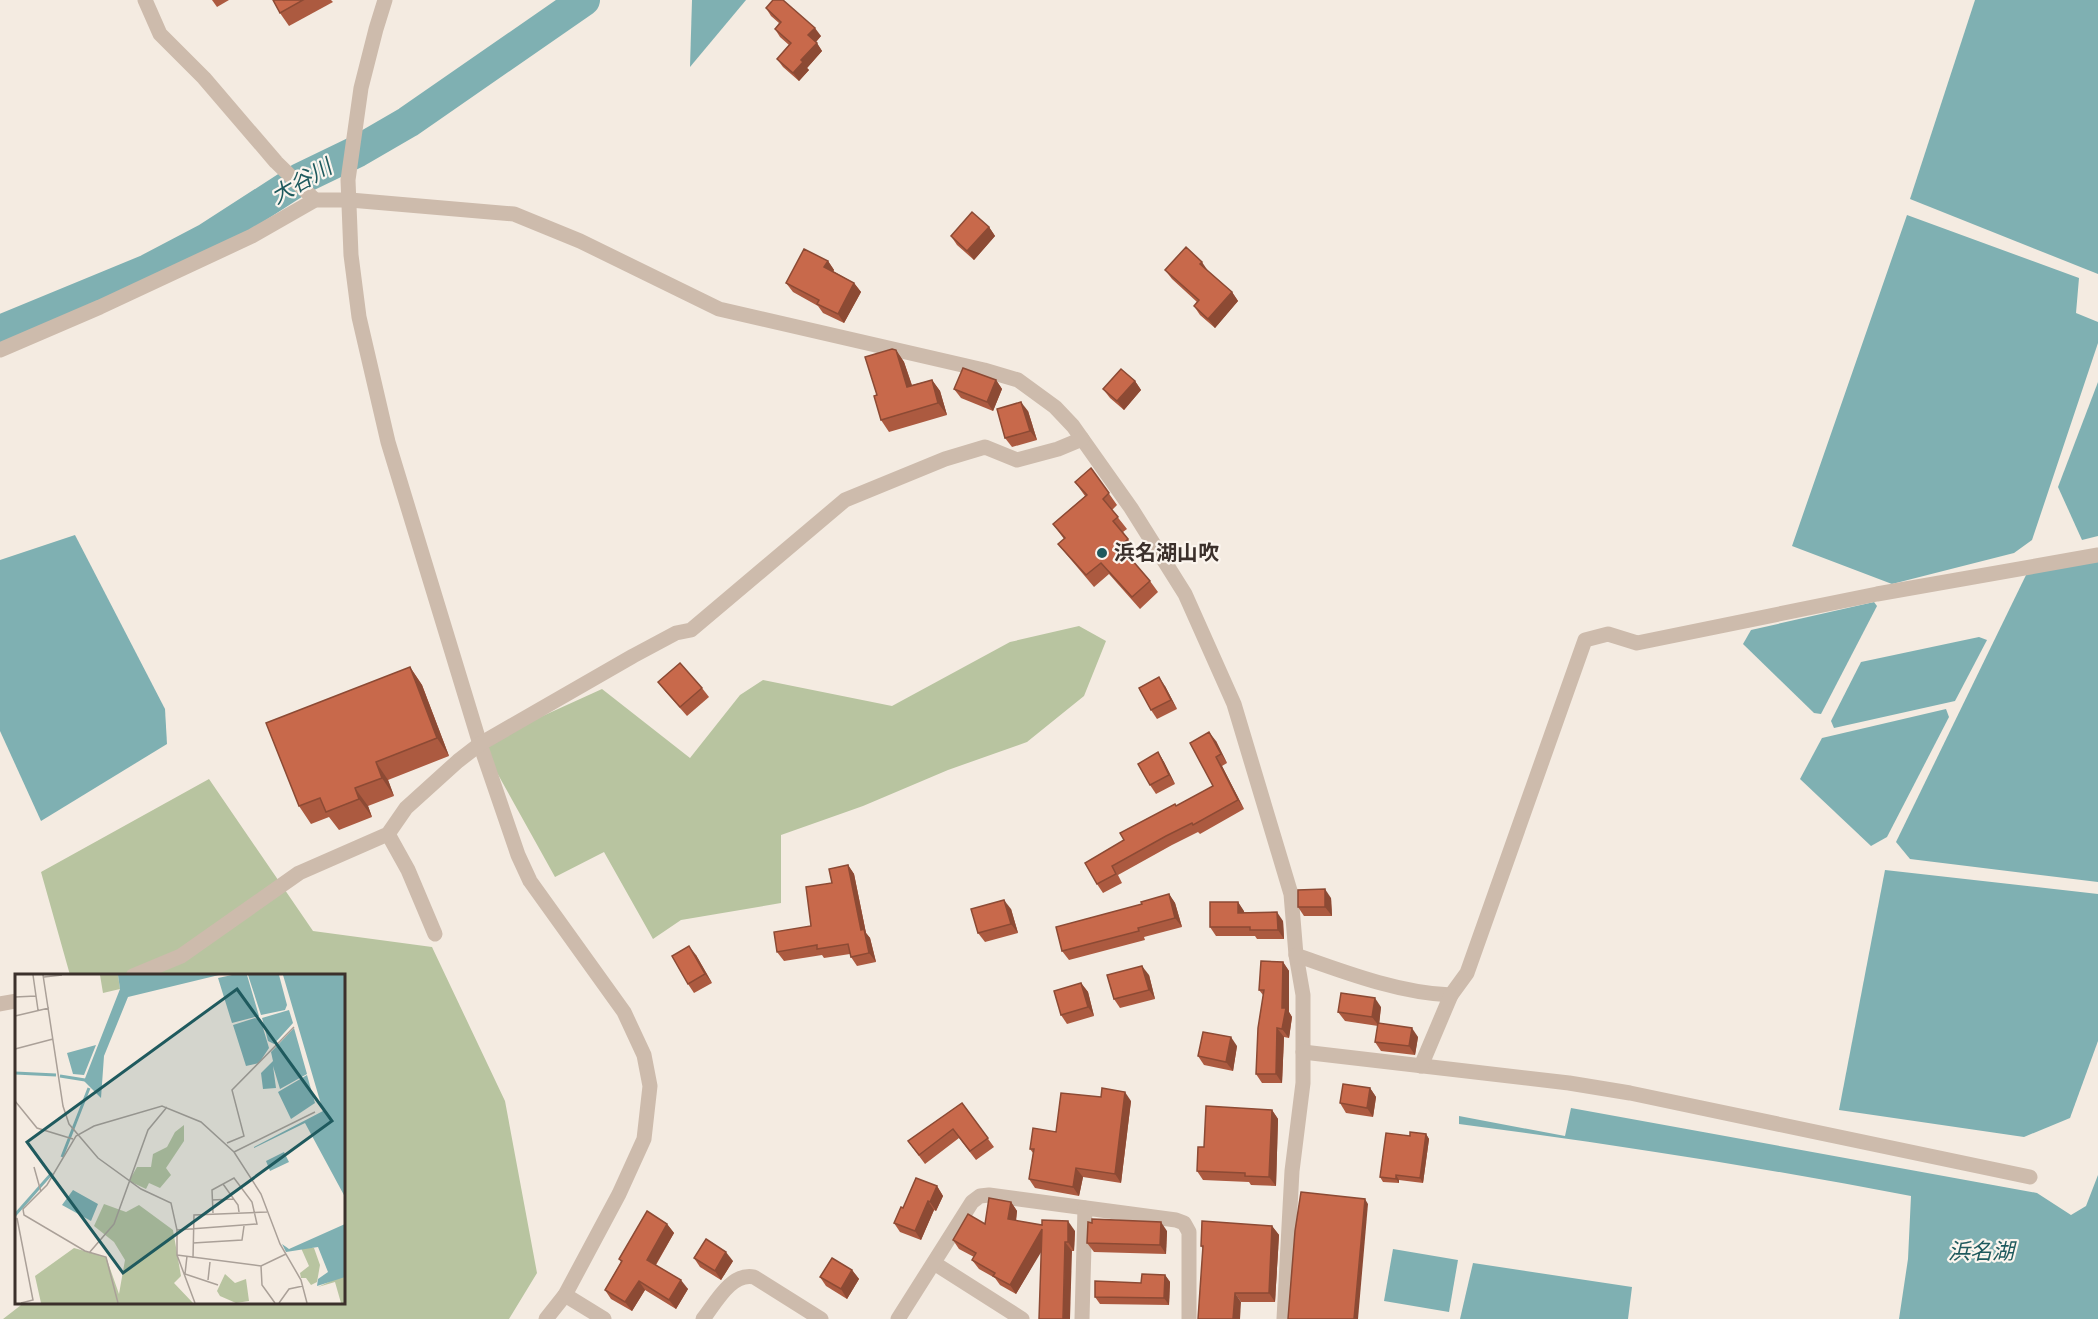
<svg xmlns="http://www.w3.org/2000/svg" width="2098" height="1319" viewBox="0 0 2098 1319" font-family="'Open Sans','Noto Sans JP',sans-serif">
  <rect width="100%" height="100%" fill="#f4ebe1"/>
  <g fill="#b8c4a0">
    <polygon points="1079,626 1106,641 1084,696 1027,742 948,770 863,806 781,835 781,903 681,920 653,939 604,852 555,877 481,744 602,689 690,758 740,695 763,680 892,706 1010,642"/>
    <polygon points="209,779 313,931 432,947 505,1101 537,1273 509,1319 3,1319 25,1302 344,1302 344,976 70,975 41,872"/>
  </g>
  <g fill="#7fb0b2">
    <polygon points="692,0 746,0 690,67"/>
    <polygon points="1975,0 2098,0 2098,274 1910,199"/>
    <polygon points="1907,215 2079,278 2076,313 2098,322 2098,343 2032,540 2014,553 1892,584 1792,546"/>
    <polygon points="2098,382 2098,536 2082,540 2058,487"/>
    <polygon points="75,535 165,709 167,744 41,821 0,731 0,560"/>
    <polygon points="2098,555 2098,882 1910,859 1896,842 2027,573"/>
    <polygon points="1874,602 1877,606 1821,714 1814,713 1743,644 1751,630"/>
    <polygon points="1979,637 1987,640 1955,701 1834,728 1831,721 1861,662"/>
    <polygon points="1946,709 1949,717 1887,837 1871,846 1800,779 1822,738"/>
    <polygon points="1885,870 2098,894 2098,1041 2070,1118 2024,1137 1839,1110"/>
    <path d="M1571,1108L2037,1193L2071,1215L2086,1206L2098,1175V1319H1899L1908,1259L1911,1196C1761,1167 1610,1144 1459,1124V1116L1565,1136Z"/>
    <polygon points="1393,1249 1458,1260 1449,1312 1384,1301"/>
    <polygon points="1473,1263 1632,1287 1628,1319 1460,1319"/>
  </g>
  <g fill="none" stroke-linecap="round" stroke-linejoin="round">
    <polyline stroke="#7fb0b2" stroke-width="32" points="0,331 148,270 207,239 300,179 358,151 408,122 584,0"/>
    <g stroke="#cdbbac" stroke-width="15">
      <polyline points="145,0 160,34 204,78 276,162 315,200"/>
      <polyline points="385,0 376,29 361,88 348,180 351,255 359,317 388,442 480,744 518,855 530,881 624,1012 644,1055 650,1086 644,1139 619,1194 565,1295 546,1319"/>
      <polyline points="0,350 100,307 252,236 315,200 350,200 514,214 580,241 719,309 984,370 1018,380 1055,407 1073,426 1131,508 1185,594 1234,704 1291,894 1296,955 1303,995 1303,1083 1292,1171 1284,1319"/>
      <polyline points="388,834 408,870 435,934"/>
      <path d="M1296,955C1344,972 1399,993 1451,995L1467,973L1585,640L1608,634L1637,643L1877,594L2098,555"/>
      <polyline points="133,976 181,956 299,873 388,834 406,808 458,761 480,744 633,656 676,633 691,630 845,500 945,459 985,447 1017,460 1058,449 1082,439"/>
      <polyline points="0,1004 16,1001"/>
      <polyline points="1303,1052 1569,1083 1630,1093 2030,1177"/>
      <polyline points="1421,1066 1451,995"/>
      <polyline points="934,1263 1022,1319"/>
      <polyline points="565,1295 604,1319"/>
      <path d="M703,1319C715,1304 731,1272 754,1277L821,1319"/>
      <polyline points="898,1319 972,1202 980,1196 989,1195 1176,1220 1184,1223 1189,1232 1189,1319"/>
      <polyline points="1082,1319 1085,1208"/>
    </g>
  </g>
  <g fill="#ac5a40">
    <polygon points="212,0 229,0 217,7"/>
    <polygon points="273,0 331,0 333,2 289,26 280,13"/>
    <polygon points="766,8 821,36 816,42 822,51 807,68 809,70 799,81 783,67 777,59 789,45 780,37 775,29 779,23 771,16"/>
    <polygon points="989,227 995,236 974,260 957,245 951,236"/>
    <polygon points="828,261 834,270 833,271 854,283 861,292 844,323 823,313 818,306 793,292 786,283"/>
    <polygon points="1165,270 1208,271 1232,292 1238,301 1215,328 1200,315 1194,306 1197,302 1172,279"/>
    <polygon points="896,350 904,362 912,385 932,380 940,391 947,415 889,432 881,420 877,395"/>
    <polygon points="996,380 1002,389 993,411 961,398 954,389"/>
    <polygon points="1135,381 1141,390 1124,410 1110,398 1103,389"/>
    <polygon points="1028,411 1037,440 1012,447 1005,438"/>
    <polygon points="1091,468 1117,505 1112,510 1127,529 1123,532 1137,551 1129,557 1150,581 1158,592 1140,609 1109,574 1094,587 1067,555 1058,544 1064,539 1053,524 1085,496 1075,482"/>
    <polygon points="410,667 422,685 449,756 388,780 394,796 368,806 372,817 339,830 329,817 311,824 299,806"/>
    <polygon points="658,682 702,688 709,697 687,716 665,691"/>
    <polygon points="1165,686 1177,709 1157,719 1151,710"/>
    <polygon points="1216,741 1227,763 1222,766 1244,809 1200,834 1198,832 1172,845 1118,875 1122,883 1103,893 1097,884 1124,840 1176,806 1213,786"/>
    <polygon points="1158,752 1164,762 1175,784 1156,794 1150,785"/>
    <polygon points="848,865 854,874 866,933 870,938 876,962 857,966 851,957 850,954 824,958 822,955 784,961 777,952 811,926 832,883"/>
    <polygon points="1169,894 1175,903 1182,927 1144,937 1145,940 1069,960 1062,951 1142,904"/>
    <polygon points="1331,898 1332,916 1304,916 1298,907"/>
    <polygon points="1238,902 1244,912 1283,921 1284,939 1257,939 1255,936 1216,936 1210,927"/>
    <polygon points="1011,909 1018,933 985,942 978,933"/>
    <polygon points="696,955 712,983 694,993 688,984"/>
    <polygon points="1283,962 1289,971 1289,1012 1292,1017 1289,1038 1284,1037 1282,1083 1262,1083 1256,1074 1263,995 1259,990"/>
    <polygon points="1149,975 1155,999 1120,1008 1114,999"/>
    <polygon points="1081,983 1088,992 1094,1016 1067,1024 1061,1015"/>
    <polygon points="1381,1007 1379,1023 1418,1037 1415,1055 1381,1051 1375,1042 1378,1026 1345,1021 1338,1012"/>
    <polygon points="1237,1046 1233,1071 1204,1065 1198,1056"/>
    <polygon points="1370,1088 1376,1097 1373,1117 1346,1113 1340,1103"/>
    <polygon points="1131,1101 1121,1183 1083,1177 1079,1196 1035,1188 1029,1179 1033,1153 1030,1149 1056,1132"/>
    <polygon points="962,1103 994,1147 976,1160 959,1138 925,1164 908,1141"/>
    <polygon points="1272,1110 1278,1119 1276,1186 1251,1185 1249,1182 1203,1180 1197,1171 1204,1147"/>
    <polygon points="1426,1134 1429,1139 1423,1183 1399,1180 1399,1183 1383,1182 1380,1177 1410,1136"/>
    <polygon points="937,1186 943,1196 936,1211 934,1210 921,1240 900,1232 894,1223 903,1208"/>
    <polygon points="1011,1202 1017,1211 1016,1221 1075,1231 1074,1251 1041,1251 1016,1294 1000,1285 995,1278 979,1269 972,1260 974,1257 959,1249 953,1240 985,1224"/>
    <polygon points="667,1224 674,1233 656,1265 688,1289 676,1309 645,1290 632,1311 611,1299 605,1290 621,1262 619,1259"/>
    <polygon points="1272,1226 1279,1235 1275,1302 1241,1302 1201,1246"/>
    <polygon points="1167,1231 1166,1254 1094,1252 1087,1243"/>
    <polygon points="694,1258 733,1261 721,1280 700,1267"/>
    <polygon points="852,1270 859,1279 847,1299 826,1286 820,1277"/>
    <polygon points="1165,1275 1170,1282 1169,1305 1100,1304 1095,1297"/>
  </g>
  <g fill="#8c4a34">
    <polygon points="815,28 821,36 814,44 808,35"/>
    <polygon points="817,43 822,51 807,68 809,70 799,81 793,73 801,60"/>
    <polygon points="989,227 995,236 974,260 967,251"/>
    <polygon points="828,261 834,270 831,276 824,267"/>
    <polygon points="1202,262 1208,271 1206,273 1200,264"/>
    <polygon points="854,283 861,292 844,323 838,314"/>
    <polygon points="1232,292 1238,301 1215,328 1208,319"/>
    <polygon points="896,350 904,362 916,398 907,387"/>
    <polygon points="932,380 940,391 947,415 938,403"/>
    <polygon points="996,380 1002,389 993,411 987,402"/>
    <polygon points="1135,381 1141,390 1124,410 1117,401"/>
    <polygon points="1021,402 1028,411 1037,440 1030,431"/>
    <polygon points="410,667 422,685 449,756 437,738"/>
    <polygon points="1159,677 1165,686 1177,709 1171,700"/>
    <polygon points="1209,732 1216,741 1227,763 1221,754"/>
    <polygon points="1158,752 1164,762 1175,784 1169,775"/>
    <polygon points="1216,757 1222,766 1244,809 1238,800"/>
    <polygon points="376,762 388,780 394,796 382,778"/>
    <polygon points="355,788 368,806 372,817 359,799"/>
    <polygon points="848,865 854,874 866,933 870,938 876,962 869,953 861,930"/>
    <polygon points="1325,889 1331,898 1332,916 1325,907"/>
    <polygon points="1169,894 1175,903 1182,927 1175,918"/>
    <polygon points="1004,900 1011,909 1018,933 1011,924"/>
    <polygon points="1238,902 1244,911 1245,922 1238,913"/>
    <polygon points="1277,912 1283,921 1284,939 1278,930"/>
    <polygon points="689,946 696,955 712,983 705,974"/>
    <polygon points="1283,962 1289,971 1289,1012 1292,1017 1289,1038 1282,1029"/>
    <polygon points="1142,966 1149,975 1155,999 1149,990"/>
    <polygon points="1081,983 1088,992 1094,1016 1088,1007"/>
    <polygon points="1375,998 1381,1007 1379,1026 1372,1017"/>
    <polygon points="1277,1028 1284,1037 1282,1083 1276,1074"/>
    <polygon points="1412,1028 1418,1037 1415,1055 1409,1046"/>
    <polygon points="1231,1037 1237,1046 1233,1071 1226,1062"/>
    <polygon points="1370,1088 1376,1097 1373,1117 1367,1108"/>
    <polygon points="1125,1092 1131,1101 1121,1183 1115,1174"/>
    <polygon points="1272,1110 1278,1119 1276,1186 1269,1177"/>
    <polygon points="1426,1134 1429,1139 1423,1183 1420,1178"/>
    <polygon points="1076,1168 1083,1177 1079,1196 1073,1187"/>
    <polygon points="1396,1175 1399,1180 1399,1183 1396,1179"/>
    <polygon points="937,1186 943,1196 936,1211 930,1202"/>
    <polygon points="1365,1199 1368,1204 1358,1319 1354,1319"/>
    <polygon points="928,1201 934,1210 921,1240 915,1231"/>
    <polygon points="1011,1202 1017,1211 1015,1228 1008,1219"/>
    <polygon points="1068,1221 1075,1231 1074,1251 1068,1242"/>
    <polygon points="1161,1222 1167,1231 1166,1254 1160,1245"/>
    <polygon points="667,1224 674,1233 653,1269 647,1260"/>
    <polygon points="1272,1226 1279,1235 1275,1302 1269,1293"/>
    <polygon points="1042,1229 1049,1239 1016,1294 1010,1285"/>
    <polygon points="1065,1242 1072,1251 1070,1319 1063,1319"/>
    <polygon points="726,1252 733,1261 721,1280 715,1271"/>
    <polygon points="852,1270 859,1279 847,1299 841,1289"/>
    <polygon points="1165,1275 1170,1282 1169,1305 1164,1298"/>
    <polygon points="681,1280 688,1289 676,1309 669,1300"/>
    <polygon points="639,1281 645,1290 632,1311 625,1302"/>
    <polygon points="1235,1293 1241,1302 1240,1319 1233,1319"/>
  </g>
  <g fill="#c8694b" stroke="#8c4a34" stroke-width="1.5">
    <polygon points="273,0 303,0 280,13"/>
    <polygon points="773,0 783,0 815,28 808,35 817,43 801,60 803,62 793,73 777,59 791,43 775,29 781,22 766,8"/>
    <polygon points="972,212 989,227 967,251 951,236"/>
    <polygon points="1186,247 1202,262 1200,264 1232,292 1208,319 1194,306 1199,300 1165,270"/>
    <polygon points="804,249 828,261 824,267 854,283 838,314 817,304 819,300 786,283"/>
    <polygon points="892,349 896,350 907,387 932,380 938,403 881,420 874,396 877,395 865,357"/>
    <polygon points="963,368 996,380 987,402 954,389"/>
    <polygon points="1121,369 1135,381 1117,401 1103,389"/>
    <polygon points="1021,402 1030,431 1005,438 997,409"/>
    <polygon points="1091,468 1109,493 1103,499 1118,517 1113,521 1128,539 1120,546 1150,581 1132,597 1101,563 1086,575 1058,544 1065,538 1053,524 1087,495 1075,482"/>
    <polygon points="680,663 702,688 680,707 658,682"/>
    <polygon points="410,667 437,738 376,762 382,778 355,788 359,799 326,812 320,798 299,806 266,723"/>
    <polygon points="1159,677 1171,700 1151,710 1139,688"/>
    <polygon points="1209,732 1221,754 1216,757 1238,800 1193,825 1192,823 1166,836 1112,866 1116,874 1097,884 1085,863 1124,840 1120,833 1175,804 1176,806 1213,786 1190,743"/>
    <polygon points="1158,752 1169,775 1150,785 1138,764"/>
    <polygon points="848,865 861,930 864,929 869,953 851,957 848,944 817,949 817,945 777,952 774,932 811,926 806,887 832,883 829,869"/>
    <polygon points="1325,889 1325,907 1298,907 1298,890"/>
    <polygon points="1169,894 1175,918 1138,928 1139,931 1062,951 1056,927 1142,904 1141,902"/>
    <polygon points="1004,900 1011,924 978,933 971,909"/>
    <polygon points="1210,902 1238,902 1238,913 1277,912 1278,930 1250,930 1250,927 1210,927"/>
    <polygon points="689,946 705,974 688,984 672,956"/>
    <polygon points="1261,961 1283,962 1282,1008 1286,1008 1282,1029 1277,1028 1276,1074 1256,1074 1258,1028 1264,990 1259,990"/>
    <polygon points="1142,966 1149,990 1114,999 1107,975"/>
    <polygon points="1081,983 1088,1007 1061,1015 1054,991"/>
    <polygon points="1341,993 1375,998 1372,1017 1338,1012"/>
    <polygon points="1378,1023 1412,1028 1409,1046 1375,1042"/>
    <polygon points="1203,1032 1231,1037 1226,1062 1198,1056"/>
    <polygon points="1343,1084 1370,1088 1367,1108 1340,1103"/>
    <polygon points="1102,1088 1125,1092 1115,1174 1076,1168 1073,1187 1029,1179 1034,1149 1030,1149 1033,1128 1056,1132 1061,1093 1101,1097"/>
    <polygon points="962,1103 988,1138 970,1151 953,1129 919,1155 908,1141"/>
    <polygon points="1206,1106 1272,1110 1269,1177 1245,1176 1245,1173 1197,1171 1198,1147 1204,1147"/>
    <polygon points="1410,1132 1426,1134 1420,1178 1396,1175 1396,1179 1380,1177 1386,1133 1410,1136"/>
    <polygon points="916,1178 937,1186 930,1202 928,1201 915,1231 894,1223 901,1207 903,1208"/>
    <polygon points="1301,1192 1365,1199 1354,1319 1288,1319 1295,1231"/>
    <polygon points="989,1198 1011,1202 1008,1219 1042,1225 1042,1220 1068,1221 1068,1242 1065,1242 1063,1319 1039,1319 1042,1229 1010,1285 993,1276 995,1273 972,1260 976,1253 953,1240 968,1214 985,1224"/>
    <polygon points="647,1211 667,1224 647,1260 681,1280 669,1300 639,1281 625,1302 605,1290 622,1261 619,1259"/>
    <polygon points="1092,1219 1161,1222 1160,1245 1087,1243 1088,1222 1092,1223"/>
    <polygon points="1202,1221 1272,1226 1269,1293 1235,1293 1233,1319 1198,1319 1203,1246 1201,1246"/>
    <polygon points="706,1239 726,1252 715,1271 694,1258"/>
    <polygon points="832,1258 852,1270 841,1289 820,1277"/>
    <polygon points="1142,1274 1165,1275 1164,1298 1095,1297 1095,1281 1141,1283"/>
  </g>
  <circle fill="#1f5a5e" stroke="#fbf5ee" stroke-width="2" cx="1102" cy="553" r="6"/>
  <g text-anchor="middle" stroke-width="4.5" stroke-linejoin="round" paint-order="stroke">
    <g font-size="21" font-weight="bold" fill="#3b302b" stroke="#fbf5ee" text-anchor="start">
      <text x="1114" y="560">浜名湖山吹</text>
    </g>
    <g font-size="22" font-style="italic" fill="#1f5a5e" stroke="#fbf5ee">
      <text transform="translate(301 181) rotate(-30)" y="8">大谷川</text>
      <text x="1981" y="1259">浜名湖</text>
    </g>
  </g>
  <g transform="translate(15 974)">
    <rect width="330" height="330" fill="#f4ebe1"/>
    <path d="M85,1H103L105,15L88,19ZM169,151V167L151,194L156,201L145,214L134,209L131,215L114,207L122,193H136L138,180L152,173L160,158ZM89,230L111,238L124,231L158,256L166,302L159,309L178,329H26L20,302L59,274L91,283L104,320L110,286L99,268L79,252ZM286,274H299L305,291L302,308L296,311L291,304H286L285,299L294,292ZM210,300L220,309L231,305L234,327L221,329L205,322L202,317ZM329,301L330,329H326L320,308L303,313Z" fill="#b8c4a0"/>
    <path d="M103,1H204L113,23L89,82L86,124L69,107L105,15ZM217,1H232L244,42L217,49L203,4ZM233,1H264L272,31L270,36L246,41ZM268,1H330V223L290,149L239,174V173L308,137ZM274,36L278,49L259,70L253,67L247,44ZM240,44L246,47L254,74L244,89L231,92L218,51ZM279,54L292,100L265,115L258,92L261,114L248,115L246,99L258,87L256,78ZM81,71L69,101L58,100L52,79ZM292,101L300,129L276,145L263,118ZM269,178L274,188L255,197L251,187ZM58,216L83,230L76,247L47,231ZM330,250V303L302,312L303,305L313,298L303,273L271,278L267,270L274,275Z" fill="#7fb0b2"/>
    <path fill="none" stroke="#7fb0b2" stroke-width="3" d="M0,99L41,101M45,102L70,106M47,183L74,114M0,241L37,199"/>
    <path fill="none" stroke="#aaa098" stroke-width="1.5" d="M18,1L23,36M28,1L48,132L54,150L83,184L126,215L156,229L162,256V281L180,329M29,3L47,1M0,23L21,22M0,42L34,34M0,75L38,65M0,127L22,154L58,165M212,169L229,162L217,116L279,53M219,178L300,138M19,193L26,218M208,210L223,231L224,238M197,226L219,225M2,244L18,326L6,329M162,256L242,250L237,228L219,204L197,216L198,239M178,269L227,266L229,252M74,279L99,250L133,156L152,133M162,281L246,292L271,280M172,282L170,300L203,311M178,284L179,241L252,238M246,292L247,311L260,329M193,306L195,288M103,329L91,283L70,277L9,241L8,235L32,211L61,162L79,152L147,132L186,148L219,178L246,220L265,270L286,306L292,329M264,329L274,315L288,312"/>
    <path fill="#1f5a5e" fill-opacity="0.15" stroke="#1f5a5e" stroke-width="3" d="M222,15L317,147L108,299L12,168Z"/>
    <rect width="330" height="330" fill="none" stroke="#3b302b" stroke-width="3"/>
  </g>
</svg>
